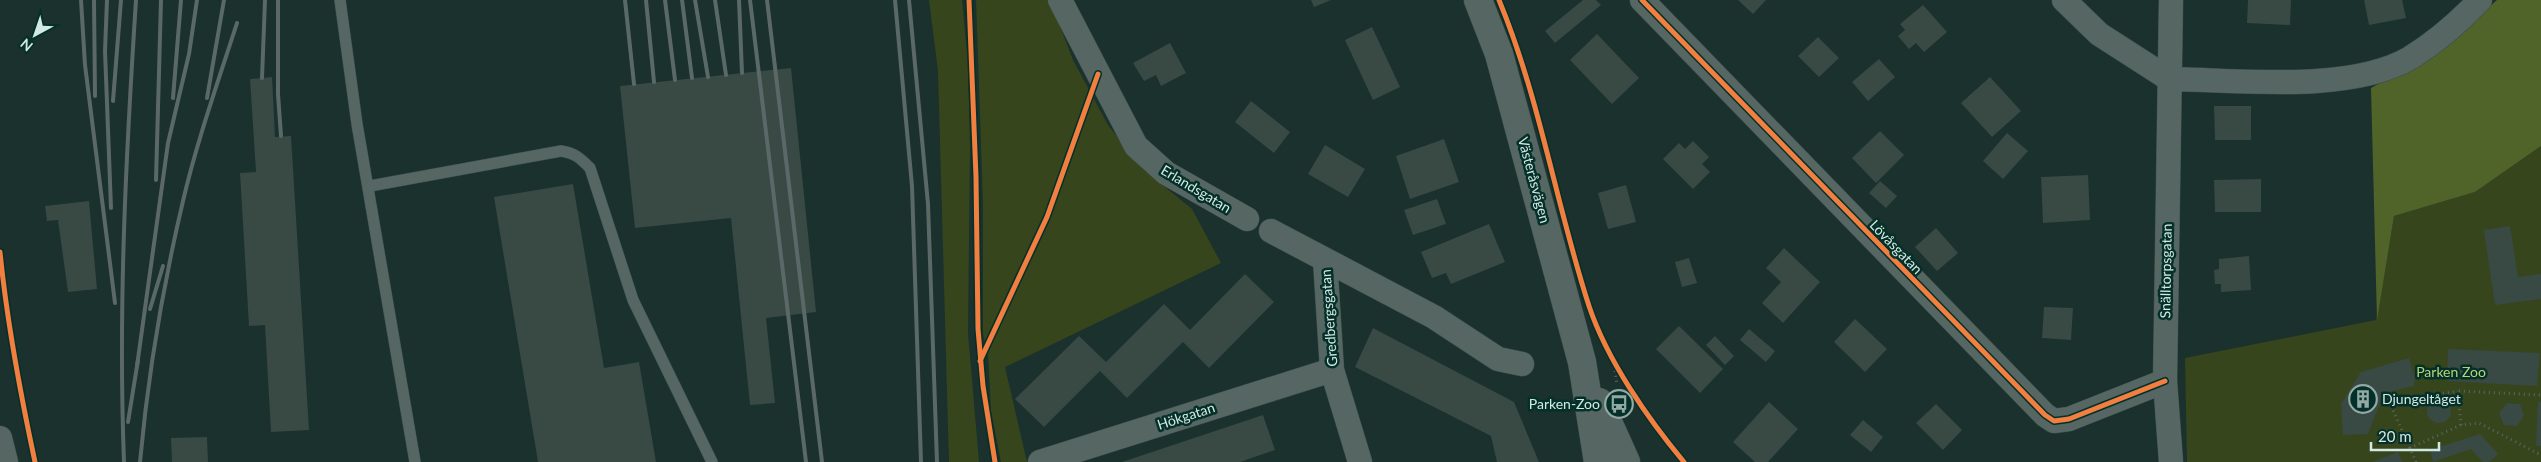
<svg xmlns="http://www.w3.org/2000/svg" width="2541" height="462" viewBox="0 0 2541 462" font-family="Lato,sans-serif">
  <rect width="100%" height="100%" fill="#1a312d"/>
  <g fill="#37451c">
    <polygon points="929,0 962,0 968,63 970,146 968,333 979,462 949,462 938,71"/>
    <polygon points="976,0 1050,0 1073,60 1108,125 1143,169 1192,209 1221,263 1005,367 1027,462 1001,462 991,411 988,352 983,335 983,202"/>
    <polygon points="2541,146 2541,462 2187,462 2185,358 2376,320 2394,216 2475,192"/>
  </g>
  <polygon fill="#50642a" points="2497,0 2541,0 2541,146 2475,192 2394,216 2377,320 2371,88 2444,47"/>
  <g fill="#394944">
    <polygon points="1311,0 1331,0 1314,7"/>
    <polygon points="1583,0 1596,0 1601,5 1555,43 1545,31"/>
    <polygon points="1738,0 1766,0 1753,14"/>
    <polygon points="2248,0 2291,0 2290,25 2247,23"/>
    <polygon points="2364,0 2402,0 2406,18 2369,25"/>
    <polygon points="1923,5 1947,32 1924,52 1916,43 1909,49 1898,36 1905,30 1900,24"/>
    <polygon points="1372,27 1400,87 1373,100 1345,40"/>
    <polygon points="1597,34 1639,78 1612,104 1570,60"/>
    <polygon points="1818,37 1839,58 1819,77 1798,56"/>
    <polygon points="1170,43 1186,73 1161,86 1156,75 1144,81 1133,63"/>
    <polygon points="1879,59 1895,77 1868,101 1852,82"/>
    <polygon points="791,68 816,312 766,318 775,403 750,405 731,218 635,228 620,86"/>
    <polygon points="272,77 275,137 291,136 309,430 271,432 265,325 249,326 240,173 256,172 250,79"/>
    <polygon points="1990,77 2021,111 1992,137 1961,103"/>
    <polygon points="1251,101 1290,132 1274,153 1235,122"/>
    <polygon points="2214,106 2251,106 2251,140 2215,140"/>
    <polygon points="1880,131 1904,155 1876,183 1852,158"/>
    <polygon points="2007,133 2028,151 2003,179 1983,161"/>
    <polygon points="1444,139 1459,182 1410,199 1396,156"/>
    <polygon points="1693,141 1709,157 1702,164 1710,172 1693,189 1663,159 1679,143 1685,149"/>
    <polygon points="1325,145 1365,169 1348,197 1308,174"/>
    <polygon points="2088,175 2090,220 2043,223 2041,177"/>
    <polygon points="2261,179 2261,212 2215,212 2214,180"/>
    <polygon points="1880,181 1897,196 1886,208 1869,193"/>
    <polygon points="573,184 604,368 639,362 656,462 538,462 494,197"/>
    <polygon points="1626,185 1636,222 1608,229 1598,193"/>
    <polygon points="1437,199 1446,224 1413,235 1404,210"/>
    <polygon points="89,201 97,289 68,292 58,220 47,221 45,206"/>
    <polygon points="1489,224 1505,262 1451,284 1446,273 1432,278 1421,252"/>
    <polygon points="2510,226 2518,277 2541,274 2541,299 2495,305 2484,230"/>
    <polygon points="1936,228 1958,253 1937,271 1915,247"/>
    <polygon points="1784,248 1820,282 1783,323 1762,303 1781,282 1766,268"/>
    <polygon points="2249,256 2251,290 2221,292 2221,284 2215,284 2214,270 2219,269 2219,259"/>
    <polygon points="1689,258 1697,283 1682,287 1675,262"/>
    <polygon points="1245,274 1274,302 1209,368 1183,342 1127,398 1100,371 1044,427 1015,399 1079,336 1106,362 1164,304 1190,330"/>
    <polygon points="2044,307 2073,308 2071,340 2042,338"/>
    <polygon points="1855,319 1887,349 1865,372 1834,342"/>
    <polygon points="1679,326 1723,369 1700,393 1656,349"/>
    <polygon points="1373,328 1514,402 1539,462 1497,462 1491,436 1355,367"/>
    <polygon points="1749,329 1775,351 1766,362 1740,340"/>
    <polygon points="1715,336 1734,356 1725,365 1706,345"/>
    <polygon points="2448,349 2540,353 2537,386 2447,381"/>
    <polygon points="2409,358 2415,379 2414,386 2384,393 2368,434 2343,435 2341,404 2361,372"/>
    <circle cx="2439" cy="411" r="12"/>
    <polygon points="1769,402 1798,429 1768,462 1755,462 1733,442"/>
    <polygon points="2538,402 2541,402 2541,446 2536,446"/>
    <polygon points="2507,403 2520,404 2524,416 2517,426 2504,425 2499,413"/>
    <polygon points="1936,404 1962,430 1943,450 1916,423"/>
    <polygon points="1263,415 1275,450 1240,462 1122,462"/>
    <polygon points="1863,420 1883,437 1871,452 1850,435"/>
    <polygon points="2480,434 2498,454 2489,462 2483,462 2471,449 2433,462 2430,450"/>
    <polygon points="207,437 208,462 172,462 171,438"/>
    <polygon points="2398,452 2402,462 2372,462"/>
  </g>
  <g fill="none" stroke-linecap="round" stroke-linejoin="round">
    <defs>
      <g id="lane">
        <polyline points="340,0 357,124 415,462"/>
        <path d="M370,186L561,151C575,153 580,158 590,168L633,300L712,462"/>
      </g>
      <g id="street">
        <polyline points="1060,0 1136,146 1166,173 1247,219"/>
        <polyline points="1642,0 2045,415 2054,421 2069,419 2165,381"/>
        <polyline points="2064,0 2099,34 2169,79"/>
        <polyline points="2171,0 2165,381 2171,462"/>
        <path d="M2169,79C2238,80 2350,93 2410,58C2436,42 2459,22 2480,0"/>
        <polyline points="1271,231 1434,317 1498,359 1522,364"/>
        <polyline points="1325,260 1332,370 1360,462"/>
        <polyline points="0,438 6,462"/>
        <polyline points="1040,462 1332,370"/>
      </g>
      <g id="secondary">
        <polyline points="1478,0 1499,54 1582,362 1598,462"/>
        <polyline points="1599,402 1626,462"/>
      </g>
    </defs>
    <use href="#lane" stroke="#3c4e4a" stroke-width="12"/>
    <use href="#street" stroke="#3c4e4a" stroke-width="25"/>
    <use href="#secondary" stroke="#3c4e4a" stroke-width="29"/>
    <g stroke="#576864" stroke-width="3" stroke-dasharray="1 4" stroke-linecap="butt">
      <polyline points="1613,356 1617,385"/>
      <polyline points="2461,425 2458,391 2541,395"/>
      <polyline points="2410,448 2391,406 2406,399 2458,391"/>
      <polyline points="2416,462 2410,448 2461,425 2479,423 2541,455"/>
    </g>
    <use href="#lane" stroke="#556663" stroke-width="11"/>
    <use href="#street" stroke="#556663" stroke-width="24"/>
    <use href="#secondary" stroke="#556663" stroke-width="28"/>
    <g stroke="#5a6967" stroke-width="4">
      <polyline points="81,0 85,65 115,303"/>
      <polyline points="94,0 95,96"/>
      <polyline points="107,0 105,51 111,208"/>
      <polyline points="278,0 278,94 281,136"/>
      <polyline points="625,0 634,84"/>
      <polyline points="646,0 654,82"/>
      <polyline points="665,0 675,80"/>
      <polyline points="682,0 692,78"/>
      <polyline points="695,0 708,77"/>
      <polyline points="715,0 726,75"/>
      <polyline points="739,0 742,73"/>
      <polyline points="750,0 806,462"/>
      <polyline points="767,0 822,462"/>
      <polyline points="895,0 912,186 921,462"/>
      <polyline points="909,0 928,204 937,462"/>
      <polyline points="262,78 265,0"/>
      <polyline points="173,98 181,0"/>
      <polyline points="207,98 224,0"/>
      <polyline points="113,101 121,0"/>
      <polyline points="156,180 161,0"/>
      <polyline points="150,309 163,266"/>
      <polyline points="137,366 168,143 189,54 197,0"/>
      <polyline points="128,422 138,360"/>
      <path d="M124,462C118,308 126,154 136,0"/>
      <path d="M140,462C148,374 163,286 183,201C197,141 218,82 237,23"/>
    </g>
    <defs>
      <g id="cycleway">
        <polyline points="969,0 976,177 978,329 983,386 995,462"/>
        <path d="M1499,0C1540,99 1556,205 1589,306C1607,360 1648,419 1684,462"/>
        <polyline points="1642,0 2045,415 2054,421 2069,419 2165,381"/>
        <path d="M0,252C7,323 20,392 35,462"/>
        <polyline points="980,361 1047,217 1098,74"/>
      </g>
    </defs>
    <use href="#cycleway" stroke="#043029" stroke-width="8"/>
    <use href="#cycleway" stroke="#f27e40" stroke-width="5"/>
  </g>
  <defs>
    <symbol id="building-ring" viewBox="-11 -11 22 22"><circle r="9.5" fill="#043029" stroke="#92a9a4" stroke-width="1.5"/><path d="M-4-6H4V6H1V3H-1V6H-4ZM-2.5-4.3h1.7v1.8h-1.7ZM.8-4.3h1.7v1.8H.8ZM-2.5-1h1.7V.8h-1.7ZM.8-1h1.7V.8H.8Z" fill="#92a9a4"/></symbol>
    <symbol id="bus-ring" viewBox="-11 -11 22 22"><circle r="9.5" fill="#043029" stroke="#92a9a4" stroke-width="1.5"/><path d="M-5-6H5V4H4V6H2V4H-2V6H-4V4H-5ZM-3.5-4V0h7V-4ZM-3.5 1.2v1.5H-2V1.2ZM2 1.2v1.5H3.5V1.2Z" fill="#92a9a4"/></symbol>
  </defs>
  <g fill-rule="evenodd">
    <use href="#building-ring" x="2347" y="383" width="32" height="32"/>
    <use href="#bus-ring" x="1603" y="388" width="32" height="32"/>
  </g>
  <g text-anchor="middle" stroke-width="5" stroke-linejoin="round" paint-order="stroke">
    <g font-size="14" fill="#d3e9e4" stroke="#043029">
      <text transform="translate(1534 180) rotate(75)" y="5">Västeråsvägen</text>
      <text transform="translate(1196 189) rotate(31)" y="5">Erlandsgatan</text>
      <text transform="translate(1896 247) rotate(46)" y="5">Lövåsgatan</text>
      <text transform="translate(2166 271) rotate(-89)" y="5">Snälltorpsgatan</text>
      <text transform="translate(1329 318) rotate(-94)" y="5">Gredbergsgatan</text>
      <text transform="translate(1186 416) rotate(-18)" y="5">Hökgatan</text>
    </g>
    <g font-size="14" fill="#b7d475" stroke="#043029">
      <text x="2451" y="377">Parken Zoo</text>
    </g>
    <g font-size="14" fill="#d3e9e4" stroke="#043029" text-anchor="start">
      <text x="2382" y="404">Djungeltåget</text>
      <text x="1600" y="409" text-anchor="end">Parken-Zoo</text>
    </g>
  </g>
  <g transform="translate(35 35) rotate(220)" stroke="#043029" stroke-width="4" paint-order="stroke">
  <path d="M0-4L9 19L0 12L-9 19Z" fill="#d3e9e4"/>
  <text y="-8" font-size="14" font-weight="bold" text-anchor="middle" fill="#d3e9e4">N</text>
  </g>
  <path d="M2371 442v8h68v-8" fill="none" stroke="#d3e9e4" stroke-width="2.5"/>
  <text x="2378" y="442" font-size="15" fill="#d3e9e4" stroke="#043029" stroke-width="4" paint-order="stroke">20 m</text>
</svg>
